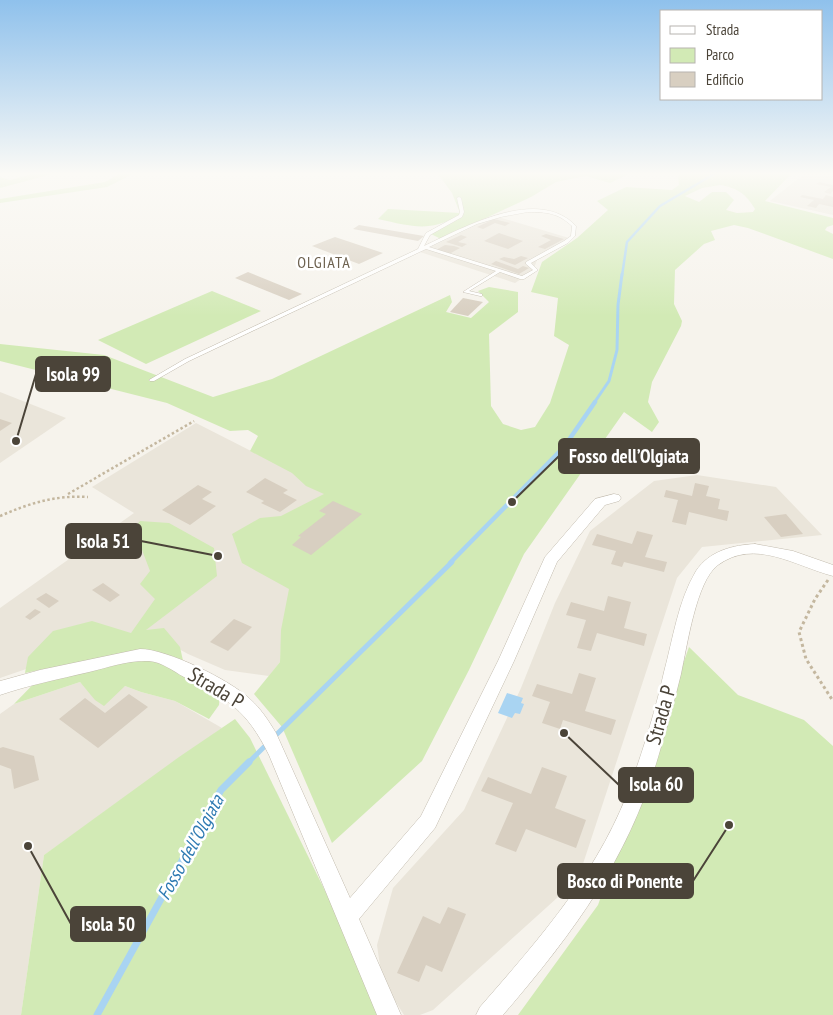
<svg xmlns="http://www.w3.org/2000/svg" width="833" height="1015" viewBox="0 0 833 1015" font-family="'PT Sans Narrow',sans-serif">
  <rect width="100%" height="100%" fill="#f6f3ec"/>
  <g fill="#eae5da">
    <polygon points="804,174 833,174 833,215 770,201"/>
    <polygon points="495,216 569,238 537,260 533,271 515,283 420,252"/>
    <polygon points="0,392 66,418 0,463"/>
    <polygon points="196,423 328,490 282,630 280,662 269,676 225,670 188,654 145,630 131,633 0,678 0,608 134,513 92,487"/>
    <polygon points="697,475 776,487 822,535 702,547 677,578 578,879 433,1010 420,1015 404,1015 382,980 377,945 393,888 464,810 521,688 555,603 590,531 654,481"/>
    <polygon points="80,682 95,699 125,686 141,692 175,701 222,728 44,855 21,1015 0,1015 0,714 14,704"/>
  </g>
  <g fill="#d2eab5" fill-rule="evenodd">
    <polygon points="32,174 52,174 0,188 0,177 10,180"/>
    <polygon points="119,174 133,174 107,187 0,203 0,199 105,182"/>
    <path d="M438,174H629L610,183L586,176L556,182L531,197L441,239L431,234C441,227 454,224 461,215C429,232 414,227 378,219L388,209L460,213L452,193Z"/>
    <path d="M680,174H791L765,201L833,218V225L827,227L825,230L833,234V259L748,228L734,225L711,231L715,240L704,244L675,270L674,304L682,321L681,326L652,382L648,402L659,422L652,432L624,412L524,554L469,670L422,761L332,843L282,727L254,694L280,662L281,630L289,589L242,563L232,534L260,518L281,516L324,494L306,486L292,473L250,451L258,436L248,430L230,431L167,403L0,361V344L104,355L213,397L272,379L450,295L452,302L446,312L471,318L489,302L478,291L489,287L518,292V312L489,334L491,406L503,424L521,430L535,427L550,403L569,345L554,336L558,298L531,292L542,262L577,238L608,210L597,201L626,187L672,190L679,185L678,177ZM720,185C738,188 746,194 755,209L753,212L737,213L726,210L734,200L726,192H712L699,202L685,196L702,188Z"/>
    <polygon points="212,291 261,311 146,364 98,340"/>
    <polygon points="140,521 169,523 214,548 217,576 146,630 164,628 180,647 187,679 221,683 219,705 209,719 175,701 141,692 125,686 104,706 95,700 80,682 14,704 49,668 25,673 28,657 53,631 92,621 131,633 155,599 140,584 150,571 142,550 128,535"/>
    <polygon points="689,647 738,695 804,720 833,746 833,1015 518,1015 598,905"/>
    <polygon points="235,719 250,738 386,1015 21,1015 44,855 179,757"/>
  </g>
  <polygon fill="#a9d4f2" points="507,693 523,698 521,703 524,704 520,714 515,713 512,718 498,713"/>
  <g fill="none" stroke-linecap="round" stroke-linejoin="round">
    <polyline stroke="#a9d4f2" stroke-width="2.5" points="622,276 627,242 660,206 714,174"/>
    <polyline stroke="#a9d4f2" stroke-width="3" points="594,403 609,381 617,350 618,305 622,274"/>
    <polyline stroke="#a9d4f2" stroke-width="4.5" points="450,563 564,447 595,402"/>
    <g stroke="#a9d4f2" stroke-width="5">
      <polyline points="274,737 452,562"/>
      <polyline points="247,764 268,743"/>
    </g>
    <polyline stroke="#a9d4f2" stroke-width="7" points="97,1015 221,790 249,762"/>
  </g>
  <g fill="#d8cfc1">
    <polygon points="819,182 833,185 833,191 830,194 824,192 831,187 816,184"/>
    <polygon points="802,195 823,199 826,195 833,197 833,207 819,204 816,208 807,206 814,200 800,197"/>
    <polygon points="494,219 510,223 505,226 495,223 483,229 477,227"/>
    <polygon points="359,225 424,236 418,241 353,229"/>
    <polygon points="499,233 523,241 508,249 484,241"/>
    <polygon points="546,234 564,239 545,249 538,247 551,240 541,236"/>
    <polygon points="461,235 467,237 458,242 467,244 462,247 446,242"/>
    <polygon points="335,237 383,253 359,264 312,246"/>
    <polygon points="445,245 454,246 460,248 449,254 436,250"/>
    <polygon points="521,256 528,258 515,265 499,259 504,257 514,259"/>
    <polygon points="496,261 518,269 523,266 529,268 519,274 491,264"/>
    <polygon points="248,272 302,294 289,300 235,278"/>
    <polygon points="463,298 483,302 468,316 450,312"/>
    <polygon points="0,419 12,423 0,431"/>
    <polygon points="265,478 288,490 283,493 297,500 280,512 261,503 264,501 246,492"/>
    <polygon points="695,483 709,486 706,496 720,499 718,509 729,511 727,521 689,512 686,525 672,522 678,500 664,497 666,490 692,496"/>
    <polygon points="198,485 212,492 202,499 216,506 190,525 162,510"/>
    <polygon points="333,501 362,514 311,555 292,545 301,537 298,536 326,514 319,511"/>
    <polygon points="786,514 803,534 781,537 764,517"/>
    <polygon points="637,531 653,535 645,557 667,562 664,572 624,562 622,567 611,564 616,551 592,545 597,534 632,544"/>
    <polygon points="103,583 120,595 110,602 92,590"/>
    <polygon points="46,593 59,601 49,608 36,599"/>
    <polygon points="608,596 631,602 624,628 647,634 644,646 597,633 591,651 577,648 586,620 566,615 571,602 604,611"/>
    <polygon points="35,609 41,612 30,620 25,617"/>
    <polygon points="234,619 252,627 228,651 210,642"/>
    <polygon points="579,673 596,678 585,711 616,720 611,735 563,720 560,729 542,723 550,702 532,696 537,684 572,694"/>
    <polygon points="129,694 148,707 98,748 59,719 85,698 105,713"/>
    <polygon points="3,747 34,756 39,780 14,789 11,769 0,765 0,748"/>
    <polygon points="542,767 567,776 555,808 586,820 576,848 526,829 516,852 495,844 513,803 481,791 488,777 531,794"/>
    <polygon points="448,907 466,914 442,972 426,965 419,982 397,973 423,916 440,924"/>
  </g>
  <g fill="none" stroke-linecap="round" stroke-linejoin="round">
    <defs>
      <path id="service" d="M459,197L461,198L464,212L462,217L430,235L424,246C464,227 538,186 576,226L575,236L568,243L531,263L538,270L524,279H520L500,272L469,291L482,294V296H480L463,292L496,271L426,249L189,361L154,381H150L149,380L185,359L418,249L426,233L459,215L460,212L457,198ZM528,212C547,212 558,213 572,226L571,236L564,241L526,262V264L533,270L522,276L429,247L477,224L501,217Z"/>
      <g id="minor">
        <path d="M614,494L619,495L621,498L619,501L605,505L557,562L514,661L435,828L359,919L401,1015H377L269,755C246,709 228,699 184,677C173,671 162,662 149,661C129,660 109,667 89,672C59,679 29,685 0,695V681L4,680L40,670L140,649C167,649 230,680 250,699C261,709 268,720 276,733L350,898L421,816L498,661L545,557L595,499Z"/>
        <path d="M755,544L793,551L833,565V576C795,566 755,538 718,565C696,581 687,647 681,674C675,699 668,723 661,747C631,856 575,931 503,1015H476L480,1007C541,937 603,867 633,778C645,744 656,708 664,672C673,639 678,601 696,571C709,551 733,545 755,544Z"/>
      </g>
    </defs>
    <use href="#service" stroke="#c2bbae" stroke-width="1"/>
    <use href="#minor" stroke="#c2bbae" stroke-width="1"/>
    <g stroke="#c4b79f" stroke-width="2.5" stroke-dasharray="2.5 2.5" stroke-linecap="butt">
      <polyline points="68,494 194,421"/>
      <path d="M0,516C30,503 56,495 88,497"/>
    </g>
    <polyline stroke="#c4b79f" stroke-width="3" stroke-dasharray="3 3" stroke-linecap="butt" points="828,580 815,599 799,632 806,659 833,701"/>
    <use href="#service" fill="#fff" fill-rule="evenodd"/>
    <use href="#minor" fill="#fff" fill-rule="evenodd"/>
  </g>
  <linearGradient id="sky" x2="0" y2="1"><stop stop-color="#8fc1ec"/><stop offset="0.55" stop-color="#fbfaf6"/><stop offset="1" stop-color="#fbfaf6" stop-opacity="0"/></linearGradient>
  <rect width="833" height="316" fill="url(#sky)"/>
  <g text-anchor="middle" stroke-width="5" stroke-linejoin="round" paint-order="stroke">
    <g font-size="16" letter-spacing="1" fill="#6e6250" stroke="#fff">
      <text x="324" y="268">OLGIATA</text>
    </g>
    <g font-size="19" font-style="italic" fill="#2e7ab2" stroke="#fff">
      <text transform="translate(190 847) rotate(-61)" y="7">Fosso dell’Olgiata</text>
    </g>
    <g font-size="21" fill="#4b4439" stroke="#fff">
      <text transform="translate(216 688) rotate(31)" y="7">Strada P</text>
      <text transform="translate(661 715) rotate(-74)" y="7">Strada P</text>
    </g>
  </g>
  <path fill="none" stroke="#4b4439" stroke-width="2" d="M16 441L36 374M512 502L559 456M218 556L141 541M564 733L619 785M729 825L693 881M28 846L71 924"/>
  <g fill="#4b4439" stroke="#fff" stroke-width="2">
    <circle cx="16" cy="441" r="5"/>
    <circle cx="512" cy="502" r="5"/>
    <circle cx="218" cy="556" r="5"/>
    <circle cx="564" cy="733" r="5"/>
    <circle cx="729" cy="825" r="5"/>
    <circle cx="28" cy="846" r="5"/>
  </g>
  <g fill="#4b4439" stroke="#4b4439" stroke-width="2">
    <rect x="36" y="357" width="74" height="34" rx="5"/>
    <rect x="559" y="439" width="140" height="34" rx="5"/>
    <rect x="66" y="524" width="75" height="34" rx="5"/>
    <rect x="619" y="768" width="74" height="34" rx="5"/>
    <rect x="558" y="864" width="135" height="34" rx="5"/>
    <rect x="71" y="907" width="74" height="34" rx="5"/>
  </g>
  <g font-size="19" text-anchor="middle" font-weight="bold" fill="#fff">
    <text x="73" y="381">Isola 99</text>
    <text x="629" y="463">Fosso dell’Olgiata</text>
    <text x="103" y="548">Isola 51</text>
    <text x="656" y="791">Isola 60</text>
    <text x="625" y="888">Bosco di Ponente</text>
    <text x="108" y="931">Isola 50</text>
  </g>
  <rect x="660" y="10" width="162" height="90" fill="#ffffff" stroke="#b7b4b0"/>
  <rect x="670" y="26" width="25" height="8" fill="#ffffff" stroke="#b7b4b0"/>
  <text x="706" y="35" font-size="15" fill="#4b4439">Strada</text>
  <rect x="670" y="48" width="25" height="15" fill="#d2eab5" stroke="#b7b4b0"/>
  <text x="706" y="60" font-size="15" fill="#4b4439">Parco</text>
  <rect x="670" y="72" width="25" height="15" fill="#d8cfc1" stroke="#b7b4b0"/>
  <text x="706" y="85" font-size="15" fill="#4b4439">Edificio</text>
</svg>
